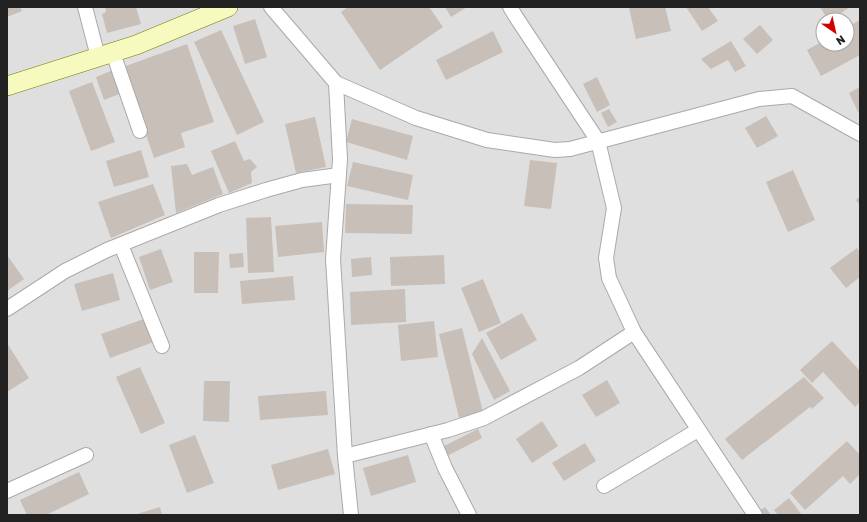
<svg xmlns="http://www.w3.org/2000/svg" width="867" height="522" viewBox="0 0 867 522" font-family="Rubik,sans-serif">
<style>
.residential{fill:#e0dfdf;fill-rule:evenodd}
.building{fill:#c7bfb8}
.lines{fill:none;stroke-linecap:round;stroke-linejoin:round}
.street-casing{stroke:#a9a9a9;stroke-width:16}
.secondary-casing{stroke:#707d05;stroke-width:20}
.street{stroke:#fff;stroke-width:14}
.secondary{stroke:#f7fabf;stroke-width:19}
</style>
<rect width="100%" height="100%" fill="#f2efe9"/>
<!-- residential -->
<path class="residential" d="M 7,7 L 860,7 L 860,515 L 7,515 ZM 823,20 L 847,20 L 847,44 L 823,44 Z"/>
<!-- building -->
<g class="building">
<path d="M 7,7 L 20,7 L 22,11 L 7,17 Z"/>
<path d="M 105,7 L 136,7 L 141,24 L 107,33 L 102,14 L 106,12 Z"/>
<path d="M 348,7 L 429,7 L 443,27 L 380,70 L 341,12 Z"/>
<path d="M 445,7 L 467,7 L 451,17 Z"/>
<path d="M 633,7 L 665,7 L 671,31 L 636,39 L 629,8 Z"/>
<path d="M 686,7 L 708,7 L 718,21 L 702,31 Z"/>
<path d="M 820,7 L 850,7 L 831,20 L 828,20 Z"/>
<path d="M 255,19 L 267,57 L 245,64 L 233,26 Z"/>
<path d="M 860,20 L 860,55 L 821,76 L 807,50 L 823,41 L 823,44 L 847,44 L 847,27 Z"/>
<path d="M 760,25 L 773,40 L 757,54 L 743,39 Z"/>
<path d="M 221,30 L 264,122 L 237,135 L 194,42 Z"/>
<path d="M 493,31 L 503,52 L 446,80 L 436,60 Z"/>
<path d="M 731,41 L 746,66 L 735,72 L 728,60 L 711,69 L 701,59 Z"/>
<path d="M 187,44 L 214,122 L 181,133 L 185,147 L 154,158 L 123,67 Z"/>
<path d="M 113,70 L 122,93 L 104,100 L 96,77 Z"/>
<path d="M 597,77 L 610,105 L 597,112 L 583,84 Z"/>
<path d="M 92,82 L 115,142 L 91,151 L 69,91 Z"/>
<path d="M 860,87 L 860,111 L 858,112 L 849,93 Z"/>
<path d="M 609,109 L 617,122 L 608,127 L 601,113 Z"/>
<path d="M 766,116 L 778,136 L 757,148 L 745,128 Z"/>
<path d="M 315,117 L 326,167 L 296,173 L 285,124 Z"/>
<path d="M 352,119 L 413,136 L 407,160 L 346,142 Z"/>
<path d="M 235,141 L 244,161 L 250,159 L 257,167 L 251,172 L 252,183 L 229,193 L 211,151 Z"/>
<path d="M 141,150 L 149,177 L 114,187 L 106,161 Z"/>
<path d="M 530,160 L 557,163 L 551,209 L 524,206 Z"/>
<path d="M 353,162 L 413,175 L 408,200 L 347,186 Z"/>
<path d="M 187,164 L 192,175 L 213,167 L 223,194 L 176,213 L 171,166 Z"/>
<path d="M 793,170 L 815,220 L 788,232 L 766,182 Z"/>
<path d="M 153,184 L 165,215 L 111,238 L 98,202 Z"/>
<path d="M 860,196 L 860,205 L 856,200 Z"/>
<path d="M 346,204 L 413,205 L 412,234 L 345,233 Z"/>
<path d="M 271,217 L 274,272 L 248,273 L 246,218 Z"/>
<path d="M 322,222 L 324,252 L 278,257 L 275,226 Z"/>
<path d="M 857,248 L 860,252 L 860,277 L 846,288 L 830,268 Z"/>
<path d="M 161,249 L 173,282 L 150,290 L 139,257 Z"/>
<path d="M 194,252 L 219,252 L 218,293 L 194,293 Z"/>
<path d="M 243,253 L 244,267 L 230,268 L 229,254 Z"/>
<path d="M 7,255 L 24,279 L 7,291 Z"/>
<path d="M 444,255 L 445,284 L 391,286 L 390,257 Z"/>
<path d="M 371,257 L 372,275 L 352,277 L 351,259 Z"/>
<path d="M 113,273 L 120,300 L 82,311 L 74,284 Z"/>
<path d="M 293,276 L 295,300 L 242,304 L 240,281 Z"/>
<path d="M 483,279 L 501,323 L 479,332 L 461,288 Z"/>
<path d="M 405,289 L 406,322 L 351,325 L 350,292 Z"/>
<path d="M 522,313 L 537,340 L 501,360 L 486,333 Z"/>
<path d="M 144,319 L 154,342 L 110,358 L 101,334 Z"/>
<path d="M 434,321 L 438,357 L 401,361 L 398,325 Z"/>
<path d="M 462,328 L 483,412 L 459,418 L 439,334 Z"/>
<path d="M 482,338 L 510,391 L 494,400 L 472,354 Z"/>
<path d="M 832,341 L 860,371 L 860,402 L 855,407 L 823,372 L 812,383 L 800,370 Z"/>
<path d="M 7,343 L 29,378 L 7,392 Z"/>
<path d="M 140,367 L 165,423 L 141,434 L 116,377 Z"/>
<path d="M 804,377 L 824,398 L 812,409 L 798,393 L 810,407 L 742,460 L 725,439 Z"/>
<path d="M 607,380 L 620,403 L 596,417 L 582,395 Z"/>
<path d="M 204,381 L 230,381 L 229,422 L 203,421 Z"/>
<path d="M 326,391 L 328,415 L 260,420 L 258,396 Z"/>
<path d="M 542,421 L 558,446 L 532,463 L 516,439 Z"/>
<path d="M 478,429 L 482,438 L 447,456 L 442,447 Z"/>
<path d="M 195,435 L 214,483 L 187,493 L 169,445 Z"/>
<path d="M 847,441 L 860,455 L 860,474 L 850,484 L 843,476 L 805,510 L 790,493 Z"/>
<path d="M 585,443 L 596,461 L 564,481 L 552,463 Z"/>
<path d="M 328,449 L 335,474 L 278,490 L 271,465 Z"/>
<path d="M 408,455 L 416,482 L 371,496 L 363,468 Z"/>
<path d="M 79,472 L 89,494 L 46,515 L 27,515 L 20,500 Z"/>
<path d="M 789,498 L 802,515 L 778,515 L 774,510 Z"/>
<path d="M 160,507 L 162,515 L 134,515 Z"/>
<path d="M 765,507 L 771,515 L 758,515 L 756,514 Z"/>
</g>
<g class="lines">
<!-- street casing -->
<g class="street-casing">
<g id="street">
<path d="M 85,7 L 98,57"/>
<path d="M 271,7 L 336,83 L 416,118 L 487,140 L 555,150 L 570,149 L 759,99 L 792,96 L 860,134"/>
<path d="M 510,7 L 516,17 L 598,141 L 614,208 L 606,258 L 609,278 L 634,332 L 755,515"/>
<path d="M 113,53 L 140,131"/>
<path d="M 336,83 L 340,159 L 333,259 L 345,456 L 351,515"/>
<path d="M 121,245 L 162,346"/>
<path d="M 7,309 L 65,271 L 107,250 L 219,205 L 266,190 L 302,180 L 339,175"/>
<path d="M 431,434 L 445,468 L 469,515"/>
<path d="M 345,456 L 448,430 L 484,418 L 579,368 L 634,332"/>
<path d="M 604,486 L 698,430"/>
<path d="M 7,491 L 86,455"/>
</g>
</g>
<!-- secondary casing -->
<g class="secondary-casing">
<path id="secondary" d="M 7,86 L 136,45 L 228,7"/>
</g>
<!-- street -->
<use href="#street" class="street"/>
<!-- secondary -->
<use href="#secondary" class="secondary"/>
</g>
<!-- border -->
<rect width="867" height="522" fill="none" stroke="#222222" stroke-width="16"/>
<!-- north arrow -->
<g transform="translate(835 32) rotate(146)"><circle r="19" fill="#ffffff" stroke="#a7a7a7"/>
<path d="M0-3L7 15L0 10L-7 15Z" fill="#d40000"/>
<text y="-6" font-size="11" font-weight="bold" text-anchor="middle" fill="#222222">N</text>
</g>
</svg>
